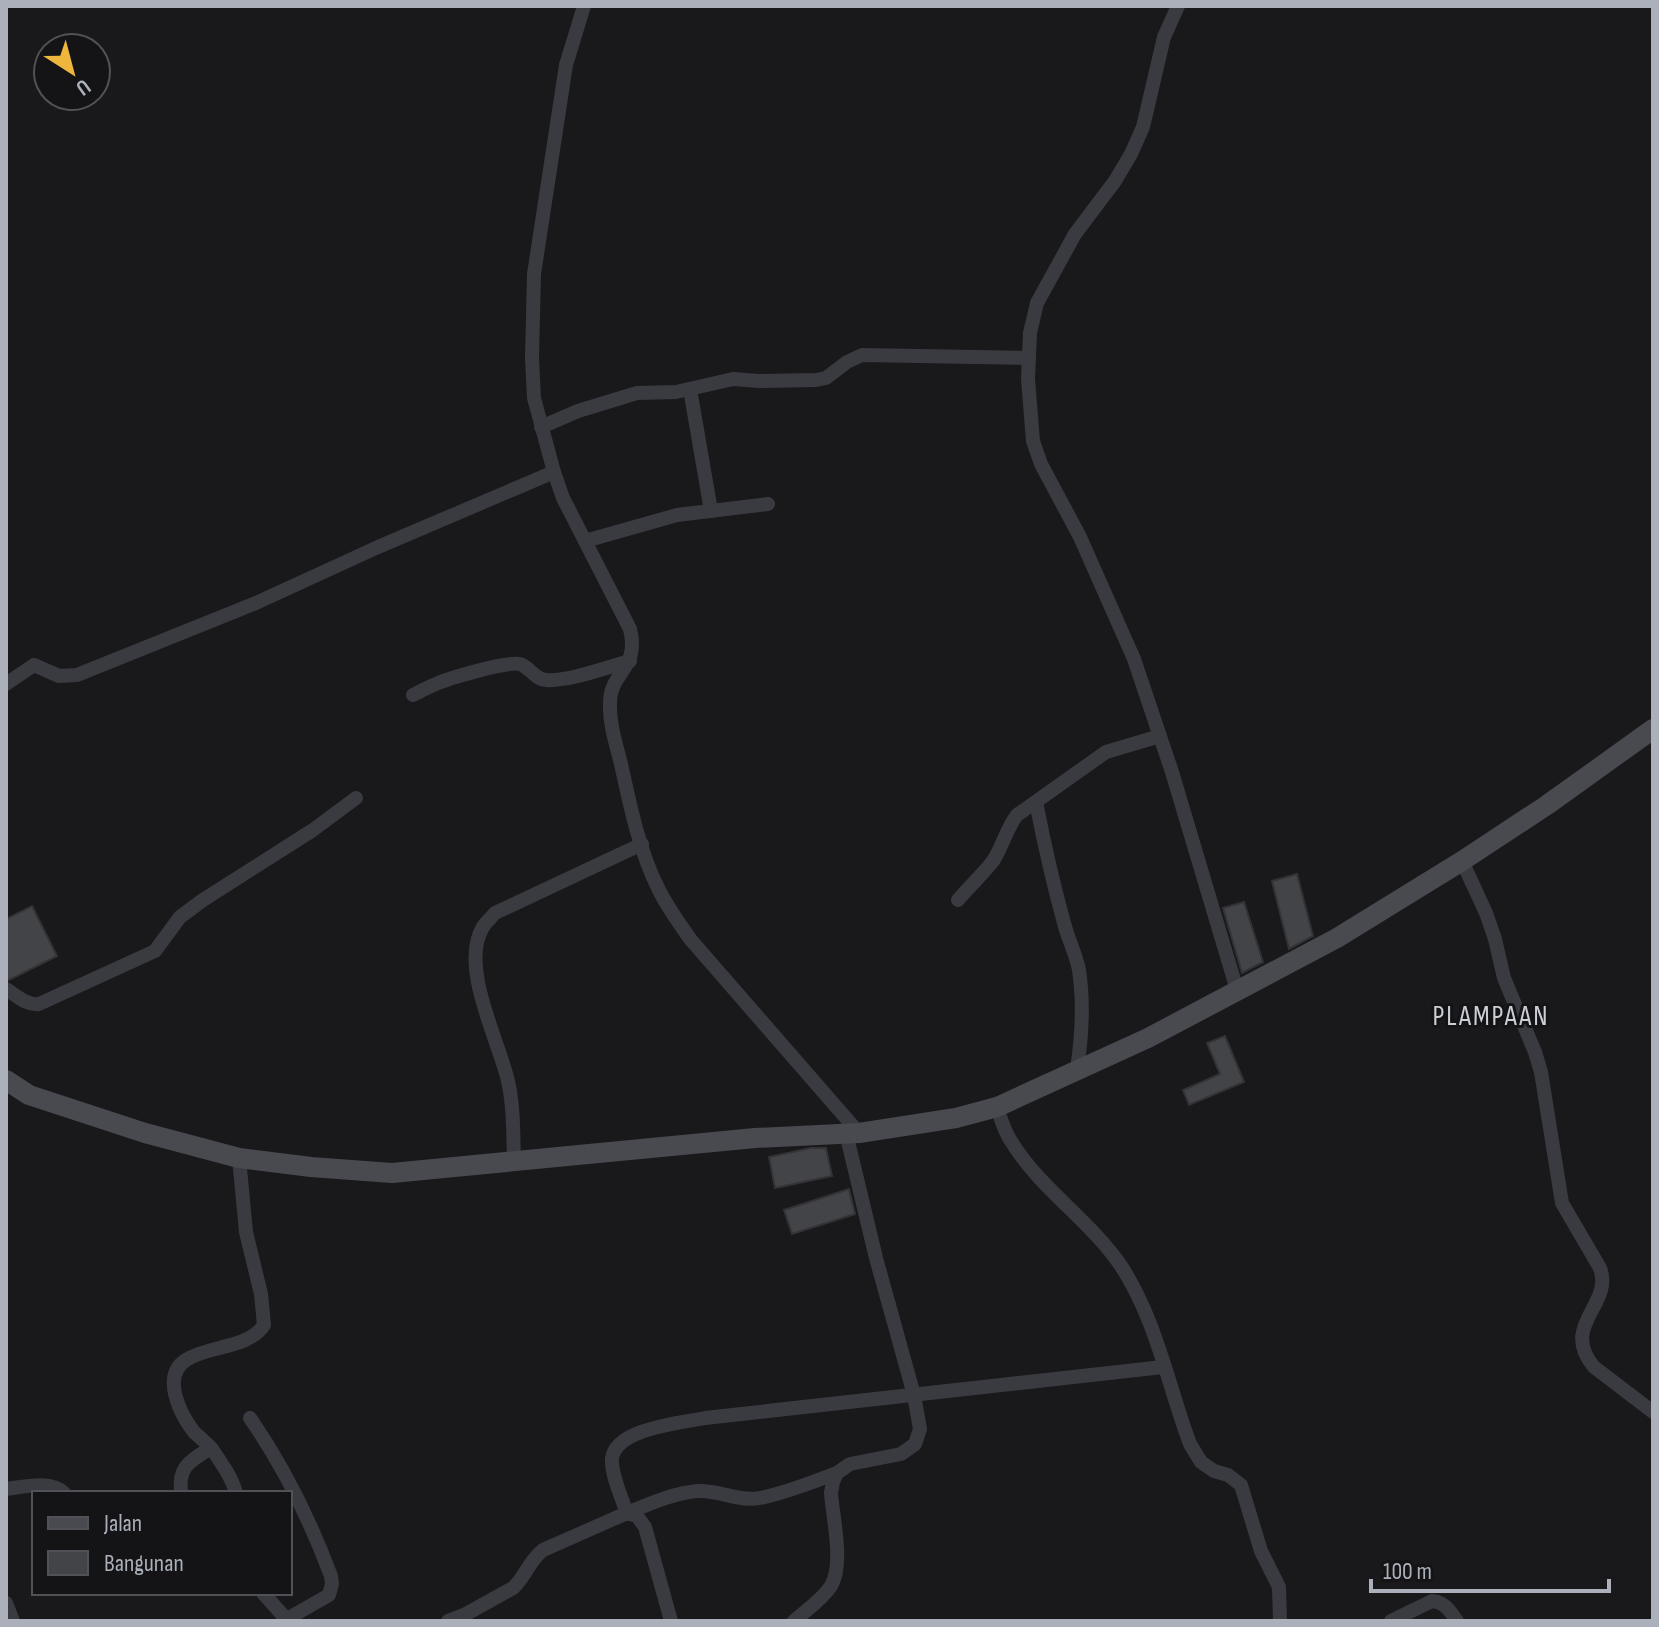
<svg xmlns="http://www.w3.org/2000/svg" width="1659" height="1627" viewBox="0 0 1659 1627" font-family="'Sofia Sans Condensed',sans-serif">
<style>
.building{fill:#434448;stroke:#333337;stroke-width:2}
.lines{fill:none;stroke-linecap:round;stroke-linejoin:round}
.street{stroke:#3a3b40;stroke-width:14}
.secondary{stroke:#484a50;stroke-width:20}
.labels{text-anchor:middle;dominant-baseline:central;stroke-width:6;stroke-linejoin:round;paint-order:stroke}
.quarter-label{font-size:28px;letter-spacing:2px;fill:#cccfd6;stroke:#141416}
</style>
<rect width="100%" height="100%" fill="#19191b"/>
<!-- building -->
<g class="building">
<path d="M 1297,874 L 1313,936 L 1289,949 L 1272,881 Z"/>
<path d="M 1244,902 L 1263,962 L 1242,973 L 1223,908 Z"/>
<path d="M 32,906 L 57,956 L 9,980 L 6,979 L 6,919 Z"/>
<path d="M 1225,1036 L 1244,1082 L 1189,1105 L 1183,1090 L 1220,1074 L 1207,1043 Z"/>
<path d="M 811,1148 L 826,1148 L 832,1176 L 775,1188 L 769,1157 Z"/>
<path d="M 849,1189 L 855,1214 L 792,1234 L 784,1210 Z"/>
</g>
<g class="lines">
<!-- street -->
<g class="street">
<path d="M 584,6 L 566,65 L 534,274 L 532,358 L 534,398 L 554,472 L 563,498 L 630,629 C 640,670 610,671 610,703 C 609,723 616,744 621,764 C 630,805 639,850 658,888 C 667,907 679,923 691,940 L 859,1133"/>
<path d="M 1178,6 L 1164,37 L 1143,127 L 1131,154 L 1115,181 L 1075,234 L 1037,303 L 1030,333 L 1028,379 L 1033,441 L 1041,464 L 1080,537 L 1134,659 L 1172,772 L 1237,990"/>
<path d="M 690,389 L 711,511"/>
<path d="M 541,427 L 578,411 L 637,393 L 676,392 L 733,379 L 759,381 L 816,380 L 826,378 L 847,362 L 862,355 L 1029,358"/>
<path d="M 585,541 L 677,515 L 768,504"/>
<path d="M 6,684 L 34,665 L 59,676 L 77,675 L 256,603 L 378,547 L 554,472"/>
<path d="M 413,695 C 421,691 428,687 436,684 C 449,678 508,661 520,664 C 530,667 534,679 546,680 C 568,682 607,667 630,661"/>
<path d="M 1036,802 C 1044,843 1053,883 1064,923 C 1068,939 1076,954 1079,970 C 1084,1003 1082,1036 1077,1069"/>
<path d="M 1462,861 L 1486,913 L 1495,939 L 1504,978 L 1535,1052 L 1541,1072 L 1562,1203 L 1600,1268 C 1614,1305 1559,1325 1594,1367 L 1653,1412"/>
<path d="M 958,900 C 969,887 982,875 993,861 C 1003,846 1006,829 1017,815 L 1106,752 L 1160,736"/>
<path d="M 6,989 C 16,995 27,1006 39,1004 L 155,951 L 180,917 L 203,900 L 313,830 L 356,798"/>
<path d="M 997,1107 C 1001,1119 1004,1131 1011,1141 C 1040,1189 1090,1220 1121,1266 C 1156,1319 1168,1385 1190,1444 L 1201,1462 L 1214,1471 L 1228,1475 L 1241,1485 L 1261,1551 L 1279,1587 L 1280,1621"/>
<path d="M 514,1161 C 513,1134 514,1108 508,1081 C 499,1041 459,966 483,927 C 486,922 491,918 495,913 L 642,844"/>
<path d="M 250,1418 C 284,1467 310,1520 331,1576 L 332,1584 L 329,1595 L 287,1619"/>
<path d="M 837,1473 C 812,1482 786,1493 760,1498 C 739,1502 719,1490 698,1491 C 673,1493 649,1504 627,1513 C 622,1499 611,1474 612,1459 C 615,1428 682,1423 705,1418 L 1163,1367"/>
<path d="M 6,1489 C 23,1487 51,1480 64,1493"/>
<path d="M 181,1493 C 178,1466 190,1461 211,1448"/>
<path d="M 236,1493 C 232,1477 221,1463 212,1449 C 207,1443 200,1438 194,1432 C 180,1414 161,1376 186,1360 C 209,1345 248,1349 264,1325 L 261,1294 L 246,1232 L 239,1158"/>
<path d="M 263,1593 L 288,1621"/>
<path d="M 6,1603 L 13,1621"/>
<path d="M 448,1621 L 466,1614 L 513,1588 C 526,1576 528,1562 543,1550 L 627,1513 L 637,1516 L 645,1527 L 671,1621"/>
<path d="M 794,1621 C 806,1610 822,1600 831,1586 C 844,1564 833,1519 831,1493 L 833,1482 L 837,1473 L 850,1464 L 901,1454 L 915,1444 L 920,1429 L 914,1395 L 876,1258 L 846,1133"/>
<path d="M 1391,1621 L 1432,1601 C 1445,1602 1450,1611 1457,1621"/>
</g>
<!-- secondary -->
<path class="secondary" d="M 6,1080 L 29,1095 L 145,1133 L 239,1158 L 311,1167 L 392,1173 L 755,1138 L 859,1133 L 956,1118 L 997,1107 L 1148,1038 L 1337,938 L 1462,861 L 1547,805 L 1653,729"/>
</g>
<g class="labels">
<!-- quarter labels -->
<g class="quarter-label">
<text x="1491" y="1016">PLAMPAAN</text>
</g>
</g>
<!-- border -->
<rect width="1659" height="1627" fill="none" stroke="#abb0ba" stroke-width="16"/>
<!-- legend -->
<rect x="32" y="1491" width="260" height="104" fill="#141416" stroke="#505258" stroke-width="2"/>
<rect x="48" y="1517" width="40" height="12" fill="#484a50" stroke="#505258" stroke-width="2"/>
<text x="104" y="1531" font-size="24" fill="#abb0ba">Jalan</text>
<rect x="48" y="1551" width="40" height="24" fill="#434448" stroke="#505258" stroke-width="2"/>
<text x="104" y="1571" font-size="24" fill="#abb0ba">Bangunan</text>
<!-- north arrow -->
<g transform="translate(72 72) rotate(144)"><circle r="38" fill="#141416" stroke="#505258" stroke-width="2"/>
<path d="M0-6L14 30L0 20L-14 30Z" fill="#efb63d"/>
<text y="-12" font-size="22" font-weight="bold" text-anchor="middle" fill="#abb0ba">U</text>
</g>
<!-- scale -->
<path d="M1371 1579v12h238v-12" fill="none" stroke="#abb0ba" stroke-width="4"/>
<text x="1383" y="1579" font-size="24" fill="#abb0ba" stroke="#141416" stroke-width="6" paint-order="stroke">100 m</text>
</svg>
